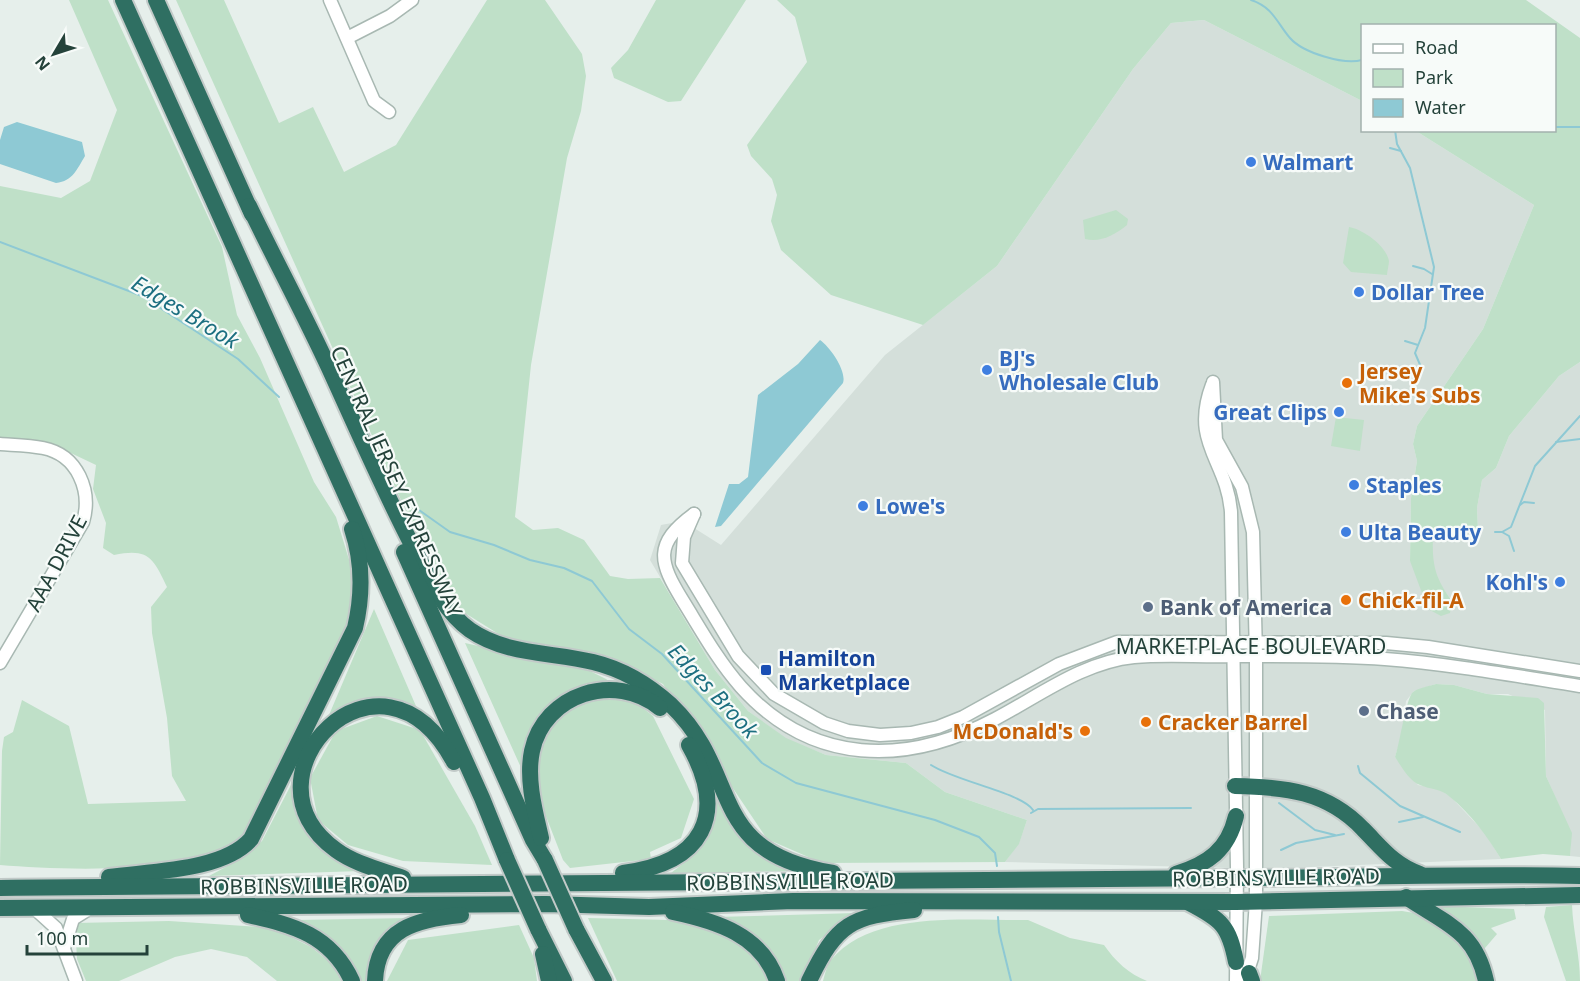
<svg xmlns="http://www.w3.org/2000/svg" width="1580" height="981" viewBox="0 0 1580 981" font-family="'Noto Sans',sans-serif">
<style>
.built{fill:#d4dfda}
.green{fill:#bfe0c8}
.water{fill:#8ec9d4}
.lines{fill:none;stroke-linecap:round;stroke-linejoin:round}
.stream{stroke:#8ec9d4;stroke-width:2}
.minor-casing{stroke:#a8b8b2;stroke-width:15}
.highway-casing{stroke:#c2cac8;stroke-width:20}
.minor{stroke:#fff;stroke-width:12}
.highway{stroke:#2f6f62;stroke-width:16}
.highway-bridge-casing{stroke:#c2cac8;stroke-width:20;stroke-linecap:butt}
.highway-bridge{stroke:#2f6f62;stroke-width:16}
.shop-dot{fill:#3f7fe0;stroke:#f7fbf9;stroke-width:2}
.food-dot{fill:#e8710a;stroke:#f7fbf9;stroke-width:2}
.service-dot{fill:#5c6f8a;stroke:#f7fbf9;stroke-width:2}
.transit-dot{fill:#1a4fb4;stroke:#f7fbf9;stroke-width:2}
.labels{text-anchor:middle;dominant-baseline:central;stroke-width:4.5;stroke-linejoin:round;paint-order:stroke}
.shop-label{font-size:21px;font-weight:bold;fill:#366cbe;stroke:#f7fbf9;text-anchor:start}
.food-label{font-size:21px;font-weight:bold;fill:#c56008;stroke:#f7fbf9;text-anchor:start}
.street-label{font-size:21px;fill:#24423a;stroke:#f7fbf9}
.service-label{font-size:21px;font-weight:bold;fill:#4e5e75;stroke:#f7fbf9;text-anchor:start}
.transit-label{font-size:21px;font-weight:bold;fill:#164399;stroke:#f7fbf9;text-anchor:start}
.water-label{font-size:22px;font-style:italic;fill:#1c6f80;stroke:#f7fbf9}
</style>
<rect width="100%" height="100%" fill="#e6efeb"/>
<!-- built -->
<path class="built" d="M 1204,20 L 1362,101 L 1362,130 L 1416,131 L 1534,205 L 1483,329 L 1417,426 L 1413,444 L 1417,461 L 1411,498 L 1410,561 L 1452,601 L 1437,580 L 1432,559 L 1432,533 L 1478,529 L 1477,508 L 1482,480 L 1496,468 L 1509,436 L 1559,376 L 1580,362 L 1580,857 L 1570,856 L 1571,833 L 1546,776 L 1545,710 L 1508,694 L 1487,694 L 1454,685 L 1436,684 L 1414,691 L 1406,701 L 1403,731 L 1395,757 L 1418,785 L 1439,789 L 1451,797 L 1485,833 L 1501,859 L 1266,869 L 1005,862 L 1019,843 L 1027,820 L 945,792 L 906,763 L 826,755 L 786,739 L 748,711 L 715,670 L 650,560 L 661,525 L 683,521 L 721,545 L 885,355 L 997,266 L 1133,69 L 1171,23 Z"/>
<!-- green -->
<g class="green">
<path d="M 69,0 L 108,0 L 222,247 L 237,315 L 260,358 L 314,482 L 336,517 L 351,566 L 352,616 L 245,837 C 193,876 64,870 0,865 L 2,751 L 4,737 L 13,732 L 22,700 L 69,726 L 88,804 L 186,801 L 172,776 L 167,718 L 152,633 L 151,607 L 167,587 C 153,558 149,548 114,555 L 103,548 L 106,523 L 93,489 L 96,465 L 56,446 L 0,439 L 0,186 L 61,198 L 90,181 L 117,110 Z"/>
<path d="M 176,0 L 224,0 L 279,123 L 313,107 L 344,172 L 396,145 L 487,0 L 545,0 L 582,54 L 586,76 L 581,111 L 567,158 L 531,365 L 515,517 L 533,530 L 558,528 L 584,540 L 610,576 L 628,579 L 660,578 L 715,670 L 748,711 L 786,738 L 826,755 L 906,763 L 945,792 L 1027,820 L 1019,844 L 1005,862 L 822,863 L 767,839 L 663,684 L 608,656 L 505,638 L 452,605 L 401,500 Z"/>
<path d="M 656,0 L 746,0 L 681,101 L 668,102 L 614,78 L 611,68 L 628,50 Z"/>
<path d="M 777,0 L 1526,0 L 1580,38 L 1580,362 L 1559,376 L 1509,436 L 1496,468 L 1482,480 L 1477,508 L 1478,530 L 1433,533 C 1432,564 1434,576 1452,601 L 1450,613 L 1441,616 L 1428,609 L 1410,561 L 1411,498 L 1417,461 L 1413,444 L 1417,426 L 1483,329 L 1534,205 L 1416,131 L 1554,130 L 1554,26 L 1362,26 L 1362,101 L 1204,20 L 1171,23 L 1133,69 L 997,266 L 923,325 L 831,295 L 781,250 L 771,221 L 777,195 L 772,179 L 751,156 L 747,145 L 807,62 L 795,17 Z"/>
<path d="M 1116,210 L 1128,219 L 1127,225 C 1115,235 1100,243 1085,239 L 1083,220 Z"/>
<path d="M 1349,227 C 1362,229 1386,245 1389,261 C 1389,265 1387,271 1387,275 L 1351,272 L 1343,263 Z"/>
<path d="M 1336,417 L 1364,420 L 1360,451 L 1331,446 Z"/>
<path d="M 374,609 L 419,713 L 362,704 L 329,715 Z"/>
<path d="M 465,643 L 588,670 L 606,679 L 653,716 L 694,799 L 681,838 L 650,852 L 651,859 L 570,868 L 563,860 L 542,806 L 536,801 Z"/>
<path d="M 1436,684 L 1454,685 L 1487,694 L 1538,698 L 1544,703 L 1546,776 L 1572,833 L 1570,856 L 1543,854 L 1501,859 C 1487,836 1471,814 1450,797 C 1440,788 1431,790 1420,785 C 1409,781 1401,766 1395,757 C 1400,743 1406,698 1413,692 C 1418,688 1430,686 1436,684 Z"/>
<path d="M 377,716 L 420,730 L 475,826 L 492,865 L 403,861 L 348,845 L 318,820 L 310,778 L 336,731 Z"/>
<path d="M 293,781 L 294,802 L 321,848 L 361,871 L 209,876 L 235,862 L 262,841 Z"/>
<path d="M 713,796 L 750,847 L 791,871 L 671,873 C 706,847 709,837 713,796 Z"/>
<path d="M 1572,905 C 1573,931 1580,956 1580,981 L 1566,981 L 1544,917 L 1546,907 Z"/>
<path d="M 1439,906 L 1514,909 L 1516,919 L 1491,928 L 1497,934 L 1485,948 L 1487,966 L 1438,909 Z"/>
<path d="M 1402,911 L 1420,914 L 1465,944 L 1481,981 L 1260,981 L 1269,916 Z"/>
<path d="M 856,913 L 819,940 L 802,981 L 782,981 L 716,917 Z"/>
<path d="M 410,918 C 387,934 364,950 367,981 L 357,981 L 297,920 Z"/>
<path d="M 588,918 L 668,920 L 717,933 L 754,952 L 770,981 L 617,981 Z"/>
<path d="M 1028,920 L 1070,938 L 1104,945 C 1115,961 1129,974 1147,981 L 823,981 C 825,974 827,965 831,960 C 873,909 969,921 1028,920 Z"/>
<path d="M 169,921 L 273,928 L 311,947 L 332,964 L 341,981 L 277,981 L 247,957 L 211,949 L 175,957 L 119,981 L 86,981 L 77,959 L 75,923 Z"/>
<path d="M 519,925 L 534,958 L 537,981 L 387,981 L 408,940 Z"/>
</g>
<!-- water -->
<g class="water">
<path d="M 17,122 L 82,142 L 85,156 C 77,169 73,181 56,183 L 0,164 L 0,140 L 4,127 Z"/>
<path d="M 820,340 C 830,347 847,371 843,383 L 721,526 L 715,527 L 729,484 L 739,484 L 748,477 L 758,395 L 798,364 Z"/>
</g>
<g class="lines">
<!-- stream -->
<g class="stream">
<path d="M 1251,0 C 1273,7 1277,23 1290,38 C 1303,53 1344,65 1362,60"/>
<path d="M 1554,127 L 1580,127"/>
<path d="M 1395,130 L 1397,144 L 1410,168 L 1434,267 L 1425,328 L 1415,353 L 1421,367"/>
<path d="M 1390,148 L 1401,151"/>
<path d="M 0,242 L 142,296 L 238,359 L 279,397"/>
<path d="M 1413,266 L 1424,269 L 1432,274"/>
<path d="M 1405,341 L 1418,345"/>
<path d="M 1556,442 L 1580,439"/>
<path d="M 1520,505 L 1524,502 L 1534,503"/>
<path d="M 419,510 L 450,532 L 494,545 L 530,560 L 564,568 L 592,581 L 629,629 L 662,654 L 762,763 L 796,783 L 935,820 L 979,837 L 995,853 L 997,866"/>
<path d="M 1495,532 L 1502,532 L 1511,527 L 1535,466 L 1580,416"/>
<path d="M 1502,532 L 1509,536 L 1514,551"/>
<path d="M 931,765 C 955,781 1022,793 1033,810"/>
<path d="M 1358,766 L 1360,773 L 1400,806 L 1460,832"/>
<path d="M 1279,803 L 1315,830 L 1335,835"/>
<path d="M 1031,813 L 1038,809 L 1191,808"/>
<path d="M 1399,822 L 1423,817"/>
<path d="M 1281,850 L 1296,843 L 1344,834"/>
<path d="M 998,917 L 999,932 L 1011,981"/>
</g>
<!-- minor casing -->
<g class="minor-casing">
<g id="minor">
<path d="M 330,0 L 374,101 L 389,112"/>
<path d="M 347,38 L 390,16 L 412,0"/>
<path d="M 1213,382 L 1216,440 L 1242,487 L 1253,532 L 1256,656 L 1256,901 L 1252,958 L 1245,980"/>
<path d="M 1212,385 C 1190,443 1227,460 1231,512 L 1237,867 L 1236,981"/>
<path d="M 0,444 C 14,445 29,445 43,448 C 78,455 92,491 83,522 L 0,663"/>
<path d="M 694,514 C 653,544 659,562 683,601 C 701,630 718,661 741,687 C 812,766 906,766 995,719 C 1039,696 1083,662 1134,657 C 1166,654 1200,657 1232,656 C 1283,656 1334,655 1385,659 C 1450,664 1516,676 1580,686"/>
<path d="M 694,514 L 684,537 L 682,563 L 738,656 L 774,694 L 824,723 L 848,731 L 880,735 L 911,733 L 938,727 L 963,717 L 1059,664 L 1117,642 L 1386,643 L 1428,647 L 1580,671"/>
<path d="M 35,909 L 56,928 L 76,981"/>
<path d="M 64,948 L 73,919 L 89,909"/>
</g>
</g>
<!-- highway casing -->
<g class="highway-casing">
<g id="highway">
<path d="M 123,0 L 482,798 L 507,860"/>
<path d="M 156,0 L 252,214"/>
<path d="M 249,206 C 275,260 304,314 329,368 C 356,427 382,487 412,545 C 428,575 441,609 470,630 C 506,655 552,652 593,662 C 622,669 649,685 671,705 C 744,775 703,851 833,873"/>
<path d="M 404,552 L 533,840 L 545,860"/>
<path d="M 1235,786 C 1285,787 1327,791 1363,829 C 1382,848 1394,865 1420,874"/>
<path d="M 541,838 C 535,812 526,779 532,751 C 544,694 615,671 660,708"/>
<path d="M 623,873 C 702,863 729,816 689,745"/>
<path d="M 1176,874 C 1208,864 1228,850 1236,816"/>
<path d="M 109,877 C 151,871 223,871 251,839 L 355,628 C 363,594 363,562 352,529"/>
<path d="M 403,878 C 381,870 355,864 336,850 C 233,777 381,624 454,762"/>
<path d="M 0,888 C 410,883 820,879 1231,878 C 1347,878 1464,873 1580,876"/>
<path d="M 1406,897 C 1444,923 1475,930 1486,981"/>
<path d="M 1189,903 C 1222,920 1229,926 1236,962"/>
<path d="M 0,908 L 546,904 L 649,907 L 793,901 L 1236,902 L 1580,895"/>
<path d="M 673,912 C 716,921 762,935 777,981"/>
<path d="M 248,915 C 293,925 331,935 352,981"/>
<path d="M 538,929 L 564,981"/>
<path d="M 576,929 L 604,981"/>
<path d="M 543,954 L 549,981"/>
<path d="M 1249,973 L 1252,981"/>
<path d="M 375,981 C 377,928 418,919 461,915"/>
<path d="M 809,981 C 837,923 851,916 914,910"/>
</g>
</g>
<!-- minor -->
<use href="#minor" class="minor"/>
<!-- highway -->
<use href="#highway" class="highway"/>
<!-- highway-bridge casing -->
<g class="highway-bridge-casing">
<g id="highway-bridge">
<path d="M 507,860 L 538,929"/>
<path d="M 545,860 L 576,929"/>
</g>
</g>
<!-- highway-bridge -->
<use href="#highway-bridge" class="highway-bridge"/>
</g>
<!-- markers -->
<g class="shop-dot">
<circle cx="1251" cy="162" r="6"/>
<circle cx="1359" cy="292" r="6"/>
<circle cx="987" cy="370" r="6"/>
<circle cx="1339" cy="412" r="6"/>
<circle cx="1354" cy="485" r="6"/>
<circle cx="863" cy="506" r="6"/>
<circle cx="1346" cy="532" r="6"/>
<circle cx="1560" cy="582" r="6"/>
</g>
<g class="food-dot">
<circle cx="1347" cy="383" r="6"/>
<circle cx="1346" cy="600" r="6"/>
<circle cx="1146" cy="722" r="6"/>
<circle cx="1085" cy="731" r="6"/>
</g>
<g class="service-dot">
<circle cx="1148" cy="607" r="6"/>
<circle cx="1364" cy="711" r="6"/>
</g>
<rect class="transit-dot" x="760" y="664" width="12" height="12" rx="3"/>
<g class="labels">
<!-- shop labels -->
<g class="shop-label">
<text x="1263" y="162">Walmart</text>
<text x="1371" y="292">Dollar Tree</text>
<text x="999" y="358">BJ's<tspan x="999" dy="24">Wholesale Club</tspan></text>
<text x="1327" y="412" text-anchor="end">Great Clips</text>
<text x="1366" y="485">Staples</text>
<text x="875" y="506">Lowe's</text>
<text x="1358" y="532">Ulta Beauty</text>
<text x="1548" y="582" text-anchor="end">Kohl's</text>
</g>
<!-- food labels -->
<g class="food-label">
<text x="1359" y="371">Jersey<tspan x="1359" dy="24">Mike's Subs</tspan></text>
<text x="1358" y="600">Chick-fil-A</text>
<text x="1158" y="722">Cracker Barrel</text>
<text x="1073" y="731" text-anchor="end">McDonald's</text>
</g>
<!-- street labels -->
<g class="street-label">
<text transform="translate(397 481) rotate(66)">CENTRAL JERSEY EXPRESSWAY</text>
<text transform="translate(56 563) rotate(-62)">AAA DRIVE</text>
<text x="1251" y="646">MARKETPLACE BOULEVARD</text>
<text transform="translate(1276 877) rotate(-1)">ROBBINSVILLE ROAD</text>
<text transform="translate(790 881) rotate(-1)">ROBBINSVILLE ROAD</text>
<text transform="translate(304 885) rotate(-1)">ROBBINSVILLE ROAD</text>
</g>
<!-- service labels -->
<g class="service-label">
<text x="1160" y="607">Bank of America</text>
<text x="1376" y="711">Chase</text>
</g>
<!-- transit labels -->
<g class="transit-label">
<text x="778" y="658">Hamilton<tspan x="778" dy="24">Marketplace</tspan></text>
</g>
<!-- water labels -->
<g class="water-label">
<text transform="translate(186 311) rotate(31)">Edges Brook</text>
<text transform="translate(714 690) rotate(47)">Edges Brook</text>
</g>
</g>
<!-- legend -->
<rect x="1361" y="24" width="195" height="108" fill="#f7fbf9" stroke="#a3b1ad" stroke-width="1.5"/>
<rect x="1373" y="44" width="30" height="9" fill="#ffffff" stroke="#a3b1ad" stroke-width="1.5"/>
<text x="1415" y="54" font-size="18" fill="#24423a">Road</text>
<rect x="1373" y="69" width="30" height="18" fill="#bfe0c8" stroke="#a3b1ad" stroke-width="1.5"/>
<text x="1415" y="84" font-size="18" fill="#24423a">Park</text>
<rect x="1373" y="99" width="30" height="18" fill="#8ec9d4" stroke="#a3b1ad" stroke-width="1.5"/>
<text x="1415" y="114" font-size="18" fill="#24423a">Water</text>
<!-- north arrow -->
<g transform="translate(54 54) rotate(231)" stroke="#f7fbf9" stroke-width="4.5" paint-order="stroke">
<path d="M0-4.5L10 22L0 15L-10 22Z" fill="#24423a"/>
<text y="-9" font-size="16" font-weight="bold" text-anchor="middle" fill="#24423a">N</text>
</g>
<!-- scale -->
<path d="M27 945v9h120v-9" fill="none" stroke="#24423a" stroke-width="3"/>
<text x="36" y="945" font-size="18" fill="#24423a" stroke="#f7fbf9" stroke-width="4.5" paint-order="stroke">100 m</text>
</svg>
